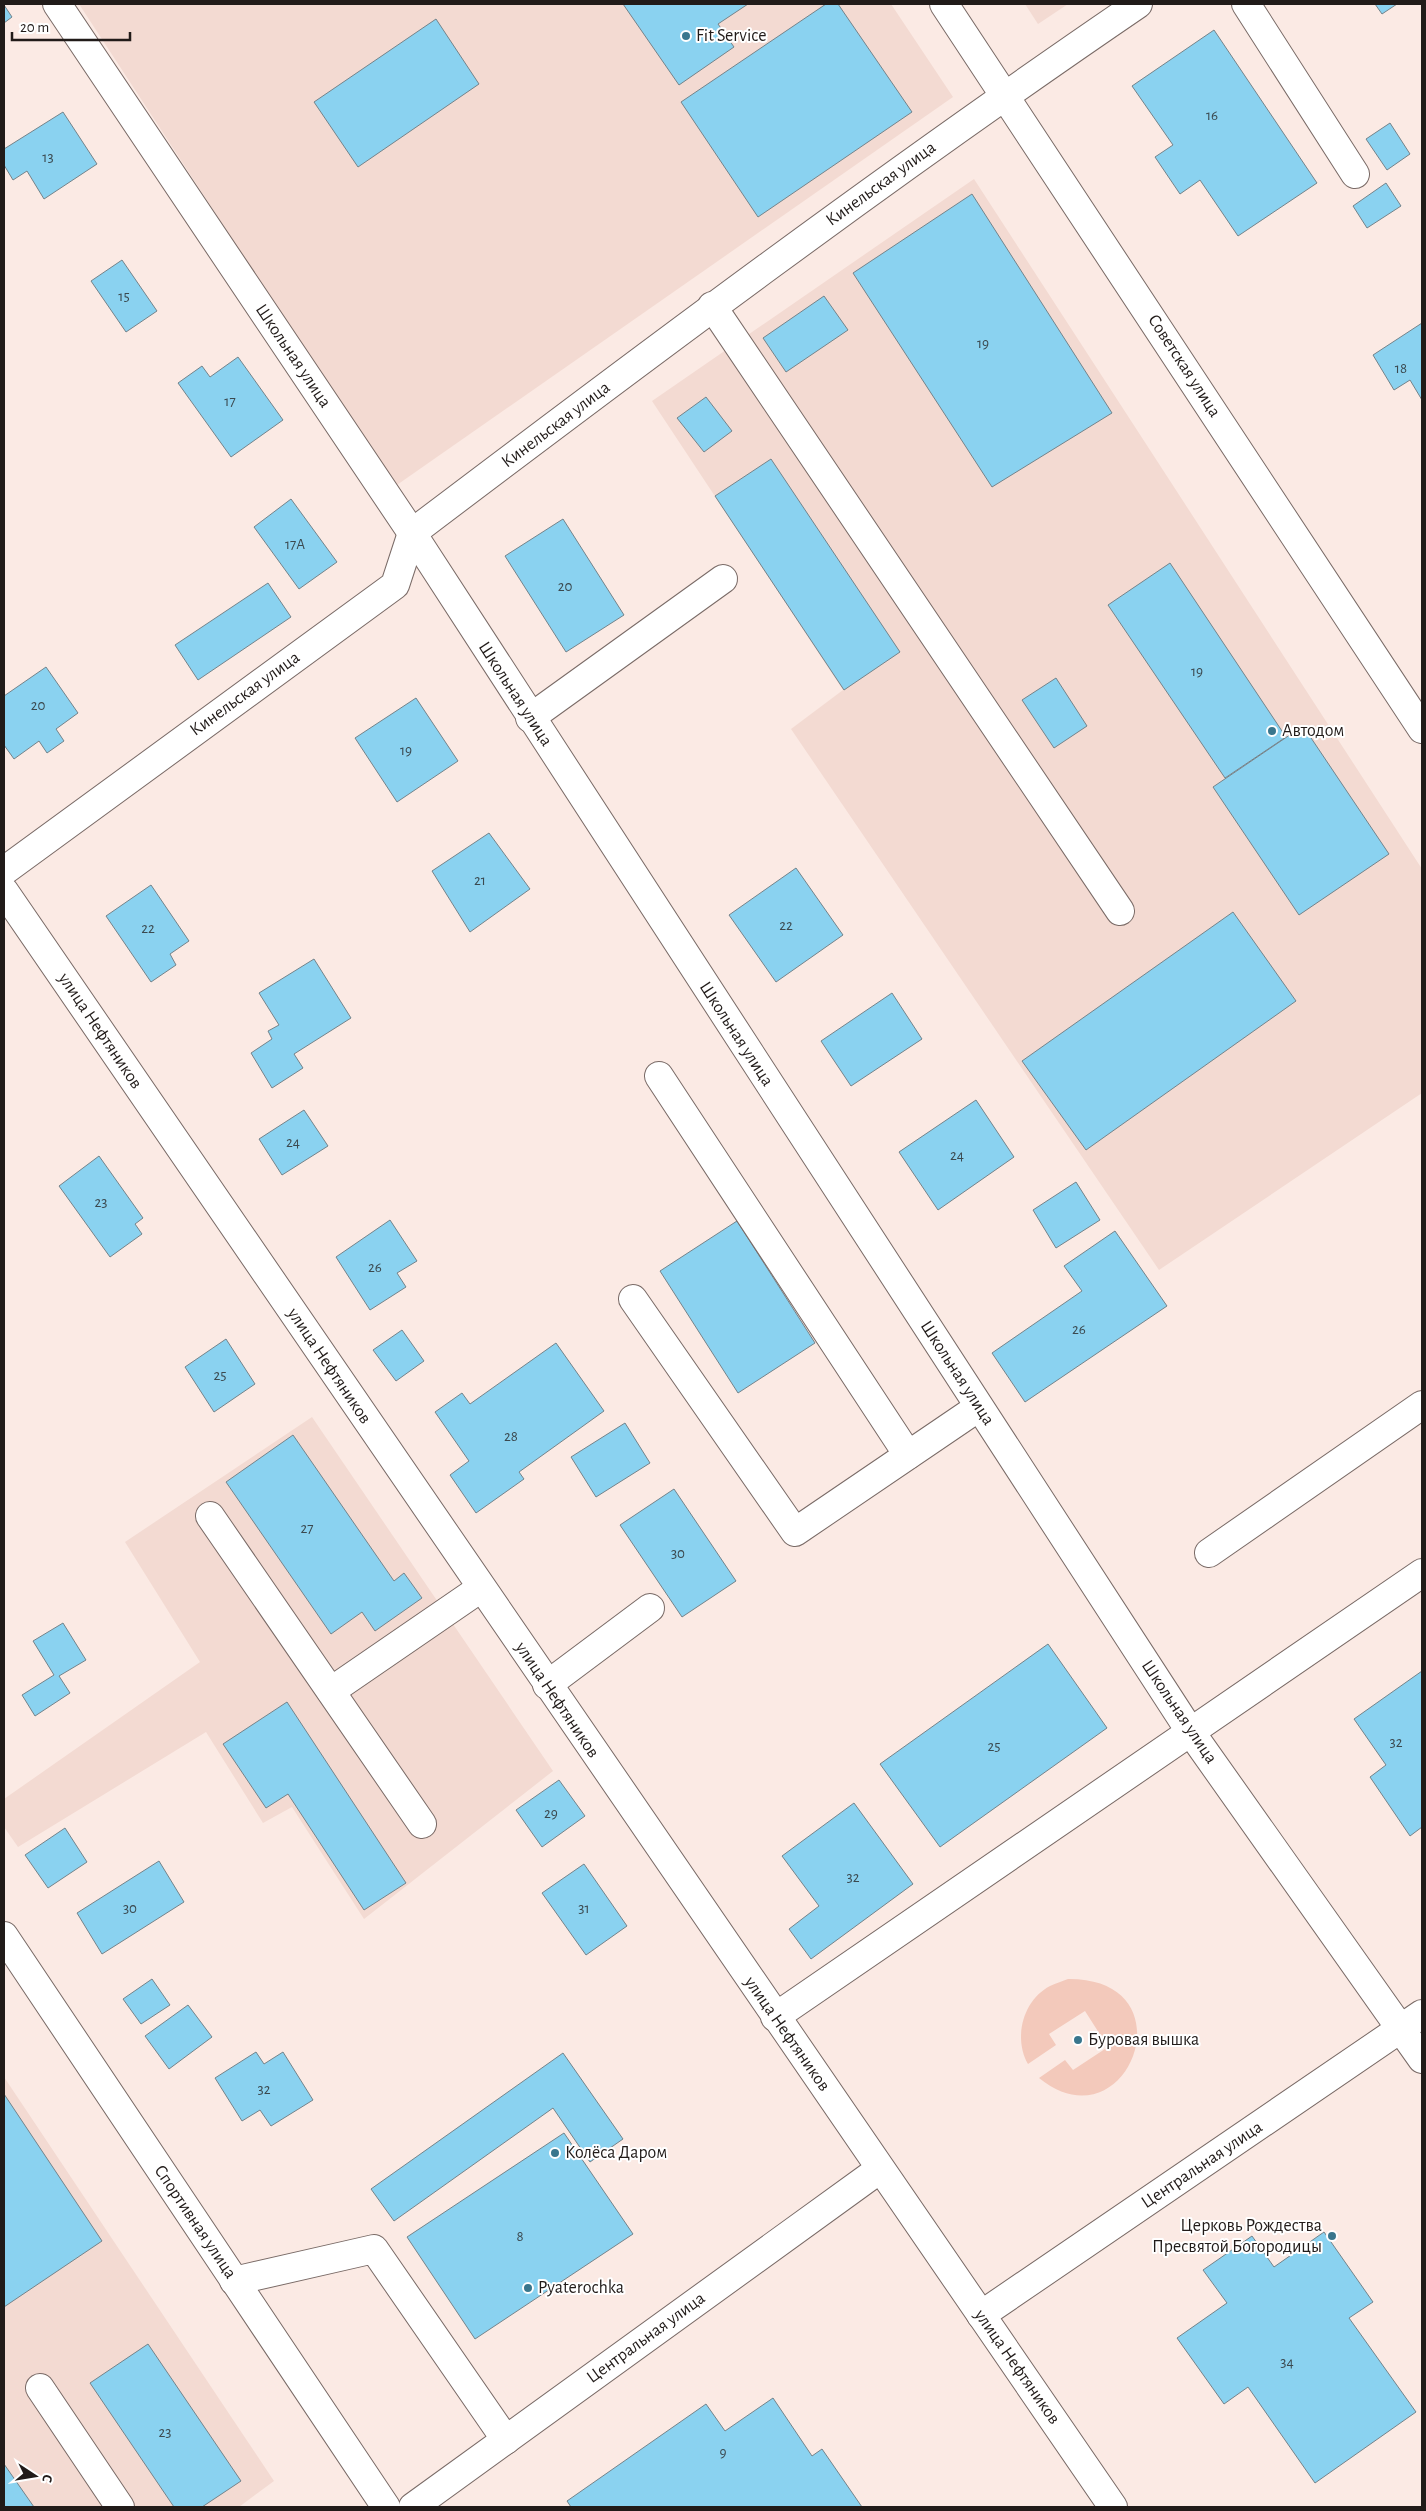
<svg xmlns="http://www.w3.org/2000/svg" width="1426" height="2511" viewBox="0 0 1426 2511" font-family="'Alegreya Sans',sans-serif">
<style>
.built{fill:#f3dad2}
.green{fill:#f3c9bb}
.building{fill:#8ad2f0;stroke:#74838a}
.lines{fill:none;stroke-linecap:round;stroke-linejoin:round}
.minor-casing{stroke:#796a66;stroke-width:30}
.minor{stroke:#fff;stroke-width:28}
.poi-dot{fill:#39768d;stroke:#fff;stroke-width:2}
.labels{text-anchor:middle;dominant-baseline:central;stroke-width:4;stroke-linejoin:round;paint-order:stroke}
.number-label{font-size:15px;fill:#3b494f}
.poi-label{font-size:18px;fill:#211b19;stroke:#fff;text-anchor:start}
.street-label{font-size:18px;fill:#211b19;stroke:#fff}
</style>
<rect width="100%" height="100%" fill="#fbeae4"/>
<!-- built -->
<g class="built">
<path d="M 79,4 L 891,4 L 953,97 L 394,487 Z"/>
<path d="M 1025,4 L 1068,4 L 1038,24 Z"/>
<path d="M 974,179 L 1422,869 L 1422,1093 L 1159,1270 L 791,729 L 843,690 L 652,401 Z"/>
<path d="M 312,1417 L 553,1771 L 364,1919 L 292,1807 L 263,1823 L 206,1732 L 18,1847 L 4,1827 L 4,1799 L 200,1662 L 125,1542 Z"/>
<path d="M 4,2077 L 274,2481 L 239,2507 L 4,2507 Z"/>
</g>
<!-- green -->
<path class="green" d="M 1068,1979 C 1193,1978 1127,2150 1039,2078 L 1065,2060 L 1073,2070 L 1108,2047 L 1085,2011 L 1049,2034 L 1056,2045 L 1028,2064 C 1013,2038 1023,2000 1050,1986 C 1056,1983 1063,1981 1068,1979 Z"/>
<!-- building -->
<g class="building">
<path d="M 623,4 L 748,4 L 718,24 L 734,47 L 679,85 Z"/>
<path d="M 826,4 L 838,4 L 912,112 L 758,217 L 681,102 Z"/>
<path d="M 1375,4 L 1397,4 L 1382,14 Z"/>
<path d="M 4,5 L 12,17 L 4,23 Z"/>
<path d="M 436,19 L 479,84 L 358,167 L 314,102 Z"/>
<path d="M 1214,30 L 1317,183 L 1238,236 L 1200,180 L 1180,194 L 1155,157 L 1173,145 L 1132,86 Z"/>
<path d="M 63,112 L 97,164 L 44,199 L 27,171 L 13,180 L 4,165 L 4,149 Z"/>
<path d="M 1390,123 L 1410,154 L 1387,170 L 1366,139 Z"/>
<path d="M 1386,183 L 1401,206 L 1367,228 L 1353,206 Z"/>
<path d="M 972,194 L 1112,413 L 992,487 L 853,273 Z"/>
<path d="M 122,260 L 157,311 L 126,332 L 91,281 Z"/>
<path d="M 824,296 L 848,330 L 786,372 L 763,338 Z"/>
<path d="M 1422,323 L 1422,400 L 1410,380 L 1394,390 L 1373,355 Z"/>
<path d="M 238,357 L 283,420 L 231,457 L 178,383 L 202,366 L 210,377 Z"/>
<path d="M 706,397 L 732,431 L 704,452 L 677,418 Z"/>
<path d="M 771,459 L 900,652 L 844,690 L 715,496 Z"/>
<path d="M 291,499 L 337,562 L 299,589 L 254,527 Z"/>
<path d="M 563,519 L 624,615 L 566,652 L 505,556 Z"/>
<path d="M 1170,563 L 1286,737 L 1225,778 L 1108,605 Z"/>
<path d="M 268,583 L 291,617 L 198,680 L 175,645 Z"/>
<path d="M 46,667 L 78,713 L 56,729 L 64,741 L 47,753 L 39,741 L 14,759 L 4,745 L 4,696 Z"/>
<path d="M 1056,678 L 1087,726 L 1054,748 L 1022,700 Z"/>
<path d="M 416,698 L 458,761 L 397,802 L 355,738 Z"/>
<path d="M 1303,726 L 1389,854 L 1299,915 L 1213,787 Z"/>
<path d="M 489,833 L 530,889 L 470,932 L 432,871 Z"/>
<path d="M 796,868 L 843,935 L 776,982 L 729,915 Z"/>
<path d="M 151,885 L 189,941 L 170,954 L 176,965 L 151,982 L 106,916 Z"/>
<path d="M 1233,912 L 1296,1001 L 1086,1150 L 1022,1061 Z"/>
<path d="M 314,959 L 351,1018 L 294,1054 L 303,1068 L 272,1088 L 251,1053 L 272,1039 L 268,1031 L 279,1025 L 259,993 Z"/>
<path d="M 892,993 L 922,1039 L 851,1086 L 821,1041 Z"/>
<path d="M 976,1100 L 1014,1157 L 938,1210 L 899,1152 Z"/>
<path d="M 304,1110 L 328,1146 L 282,1175 L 259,1139 Z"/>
<path d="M 99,1156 L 143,1218 L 135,1224 L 142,1234 L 110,1257 L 59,1186 Z"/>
<path d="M 1076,1182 L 1100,1220 L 1056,1248 L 1033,1210 Z"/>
<path d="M 390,1220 L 417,1261 L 397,1273 L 406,1287 L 370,1310 L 336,1257 Z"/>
<path d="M 737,1221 L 815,1343 L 738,1393 L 660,1271 Z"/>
<path d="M 1115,1231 L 1167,1306 L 1025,1402 L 992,1353 L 1082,1291 L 1064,1266 Z"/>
<path d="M 402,1330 L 424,1361 L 396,1381 L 373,1350 Z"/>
<path d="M 226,1339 L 255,1384 L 214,1412 L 185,1367 Z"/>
<path d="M 556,1343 L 604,1411 L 519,1472 L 524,1479 L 476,1513 L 450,1475 L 469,1461 L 435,1412 L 462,1393 L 470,1404 Z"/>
<path d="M 625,1423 L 650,1463 L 596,1497 L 571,1457 Z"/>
<path d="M 293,1435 L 394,1581 L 404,1573 L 422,1598 L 375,1631 L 362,1612 L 331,1634 L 226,1482 Z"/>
<path d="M 674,1489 L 736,1581 L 682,1617 L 620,1525 Z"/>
<path d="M 63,1623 L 86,1660 L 59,1676 L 70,1693 L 35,1716 L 22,1695 L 54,1675 L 33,1641 Z"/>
<path d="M 1048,1644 L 1107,1728 L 940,1847 L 880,1764 Z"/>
<path d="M 1422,1671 L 1422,1827 L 1410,1836 L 1370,1777 L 1386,1765 L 1354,1719 Z"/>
<path d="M 287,1702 L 406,1883 L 364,1910 L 288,1794 L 266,1808 L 223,1744 Z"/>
<path d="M 559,1780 L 585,1816 L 542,1847 L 516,1810 Z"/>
<path d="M 854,1803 L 913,1884 L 811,1959 L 789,1929 L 819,1906 L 782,1856 Z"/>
<path d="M 65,1828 L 87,1862 L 48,1888 L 25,1855 Z"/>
<path d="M 159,1861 L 184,1902 L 102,1954 L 77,1913 Z"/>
<path d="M 584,1864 L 627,1926 L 586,1955 L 542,1893 Z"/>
<path d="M 152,1979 L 170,2005 L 141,2024 L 123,1999 Z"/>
<path d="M 188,2005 L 212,2037 L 169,2069 L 145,2036 Z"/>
<path d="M 256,2052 L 264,2064 L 283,2052 L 313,2100 L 271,2126 L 260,2110 L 242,2121 L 215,2078 Z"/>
<path d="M 563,2053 L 623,2139 L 590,2162 L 553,2108 L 394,2221 L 371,2189 Z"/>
<path d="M 4,2094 L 102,2241 L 4,2307 Z"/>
<path d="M 564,2133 L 633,2234 L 475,2339 L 407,2237 Z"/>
<path d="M 1324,2232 L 1373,2302 L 1349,2318 L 1416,2412 L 1315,2483 L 1248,2387 L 1224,2404 L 1177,2338 L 1227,2303 L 1203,2270 L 1252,2236 L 1274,2267 Z"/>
<path d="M 148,2344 L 241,2481 L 202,2507 L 174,2507 L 90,2383 Z"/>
<path d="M 773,2398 L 812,2456 L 822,2449 L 862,2507 L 571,2507 L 567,2501 L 706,2404 L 725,2431 Z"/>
<path d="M 4,2464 L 34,2507 L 4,2507 Z"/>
</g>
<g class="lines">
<!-- minor casing -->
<g class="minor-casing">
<g id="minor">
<path d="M 57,4 L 412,533 L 1190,1731 L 1422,2059"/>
<path d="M 944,4 L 1422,729"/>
<path d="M 1246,4 L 1355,174"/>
<path d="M 712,306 L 1120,911"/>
<path d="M 530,718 L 723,579"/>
<path d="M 4,871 L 395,585 L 412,533 C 651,352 890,173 1138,4"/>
<path d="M 4,891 L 1113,2507"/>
<path d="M 659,1076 L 908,1455"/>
<path d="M 633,1299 L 795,1532 L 979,1407"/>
<path d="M 210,1516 L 422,1824"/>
<path d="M 1209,1553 L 1422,1405"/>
<path d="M 547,1685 L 650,1608"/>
<path d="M 331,1691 L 481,1588"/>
<path d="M 4,1936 L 386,2507"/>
<path d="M 775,2017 L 1422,1573"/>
<path d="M 234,2281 L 374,2249 L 506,2440"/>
<path d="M 981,2315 L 1422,2014"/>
<path d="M 40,2388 L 120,2507"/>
<path d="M 413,2507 L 880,2169"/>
</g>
</g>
<!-- minor -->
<use href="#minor" class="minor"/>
</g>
<!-- markers -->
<g class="poi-dot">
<circle cx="686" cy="36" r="5"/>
<circle cx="1272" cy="731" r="5"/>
<circle cx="1078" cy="2040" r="5"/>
<circle cx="555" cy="2153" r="5"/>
<circle cx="1332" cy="2236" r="5"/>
<circle cx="528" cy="2288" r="5"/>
</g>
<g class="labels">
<!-- number labels -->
<g class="number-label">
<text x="1212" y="115">16</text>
<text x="48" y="157">13</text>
<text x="124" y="296">15</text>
<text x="983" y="343">19</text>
<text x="1401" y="368">18</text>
<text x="230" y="401">17</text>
<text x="295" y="544">17А</text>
<text x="565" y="586">20</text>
<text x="1197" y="671">19</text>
<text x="38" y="705">20</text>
<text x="406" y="750">19</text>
<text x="480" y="880">21</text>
<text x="786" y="925">22</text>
<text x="148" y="928">22</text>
<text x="293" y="1142">24</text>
<text x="957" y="1155">24</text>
<text x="101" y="1202">23</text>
<text x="375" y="1267">26</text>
<text x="1079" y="1329">26</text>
<text x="220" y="1375">25</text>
<text x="511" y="1436">28</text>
<text x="307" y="1528">27</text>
<text x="678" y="1553">30</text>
<text x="1396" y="1742">32</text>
<text x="994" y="1746">25</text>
<text x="551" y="1813">29</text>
<text x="853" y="1877">32</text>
<text x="130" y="1908">30</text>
<text x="584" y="1908">31</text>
<text x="264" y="2089">32</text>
<text x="520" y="2236">8</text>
<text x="1287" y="2362">34</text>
<text x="165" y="2432">23</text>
<text x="723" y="2452">9</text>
</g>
<!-- poi labels -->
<g class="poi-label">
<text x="696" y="36">Fit Service</text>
<text x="1282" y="731">Автодом</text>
<text x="1088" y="2040">Буровая вышка</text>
<text x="565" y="2153">Колёса Даром</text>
<text x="1322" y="2226" text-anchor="end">Церковь Рождества<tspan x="1322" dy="21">Пресвятой Богородицы</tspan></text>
<text x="538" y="2288">Pyaterochka</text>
</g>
<!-- street labels -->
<g class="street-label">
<text transform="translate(881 184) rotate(-36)">Кинельская улица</text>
<text transform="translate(293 356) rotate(56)">Школьная улица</text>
<text transform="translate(1184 366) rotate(57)">Советская улица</text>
<text transform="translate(556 425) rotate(-37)">Кинельская улица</text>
<text transform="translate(245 694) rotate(-36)">Кинельская улица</text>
<text transform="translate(515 694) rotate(57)">Школьная улица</text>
<text transform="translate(100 1031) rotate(56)">улица Нефтяников</text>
<text transform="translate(736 1034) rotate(57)">Школьная улица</text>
<text transform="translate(329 1366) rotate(56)">улица Нефтяников</text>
<text transform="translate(957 1373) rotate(57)">Школьная улица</text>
<text transform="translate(557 1700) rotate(56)">улица Нефтяников</text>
<text transform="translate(1179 1712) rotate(56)">Школьная улица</text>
<text transform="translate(787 2034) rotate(55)">улица Нефтяников</text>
<text transform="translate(1202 2165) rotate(-34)">Центральная улица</text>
<text transform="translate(195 2222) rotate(56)">Спортивная улица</text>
<text transform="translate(646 2338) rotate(-36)">Центральная улица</text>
<text transform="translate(1017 2367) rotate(55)">улица Нефтяников</text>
</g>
</g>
<!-- border -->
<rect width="1426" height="2511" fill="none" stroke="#211b19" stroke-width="10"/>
<!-- north arrow -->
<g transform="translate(35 2476) rotate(102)" stroke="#ffffff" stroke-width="4" paint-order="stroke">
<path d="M0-4L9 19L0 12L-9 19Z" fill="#211b19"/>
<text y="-8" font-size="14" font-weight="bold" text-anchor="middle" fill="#211b19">С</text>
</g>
<!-- scale -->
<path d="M12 32v8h118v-8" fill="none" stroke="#211b19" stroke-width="2.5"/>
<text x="20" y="32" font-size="15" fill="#211b19" stroke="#ffffff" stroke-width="4" paint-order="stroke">20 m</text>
</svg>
